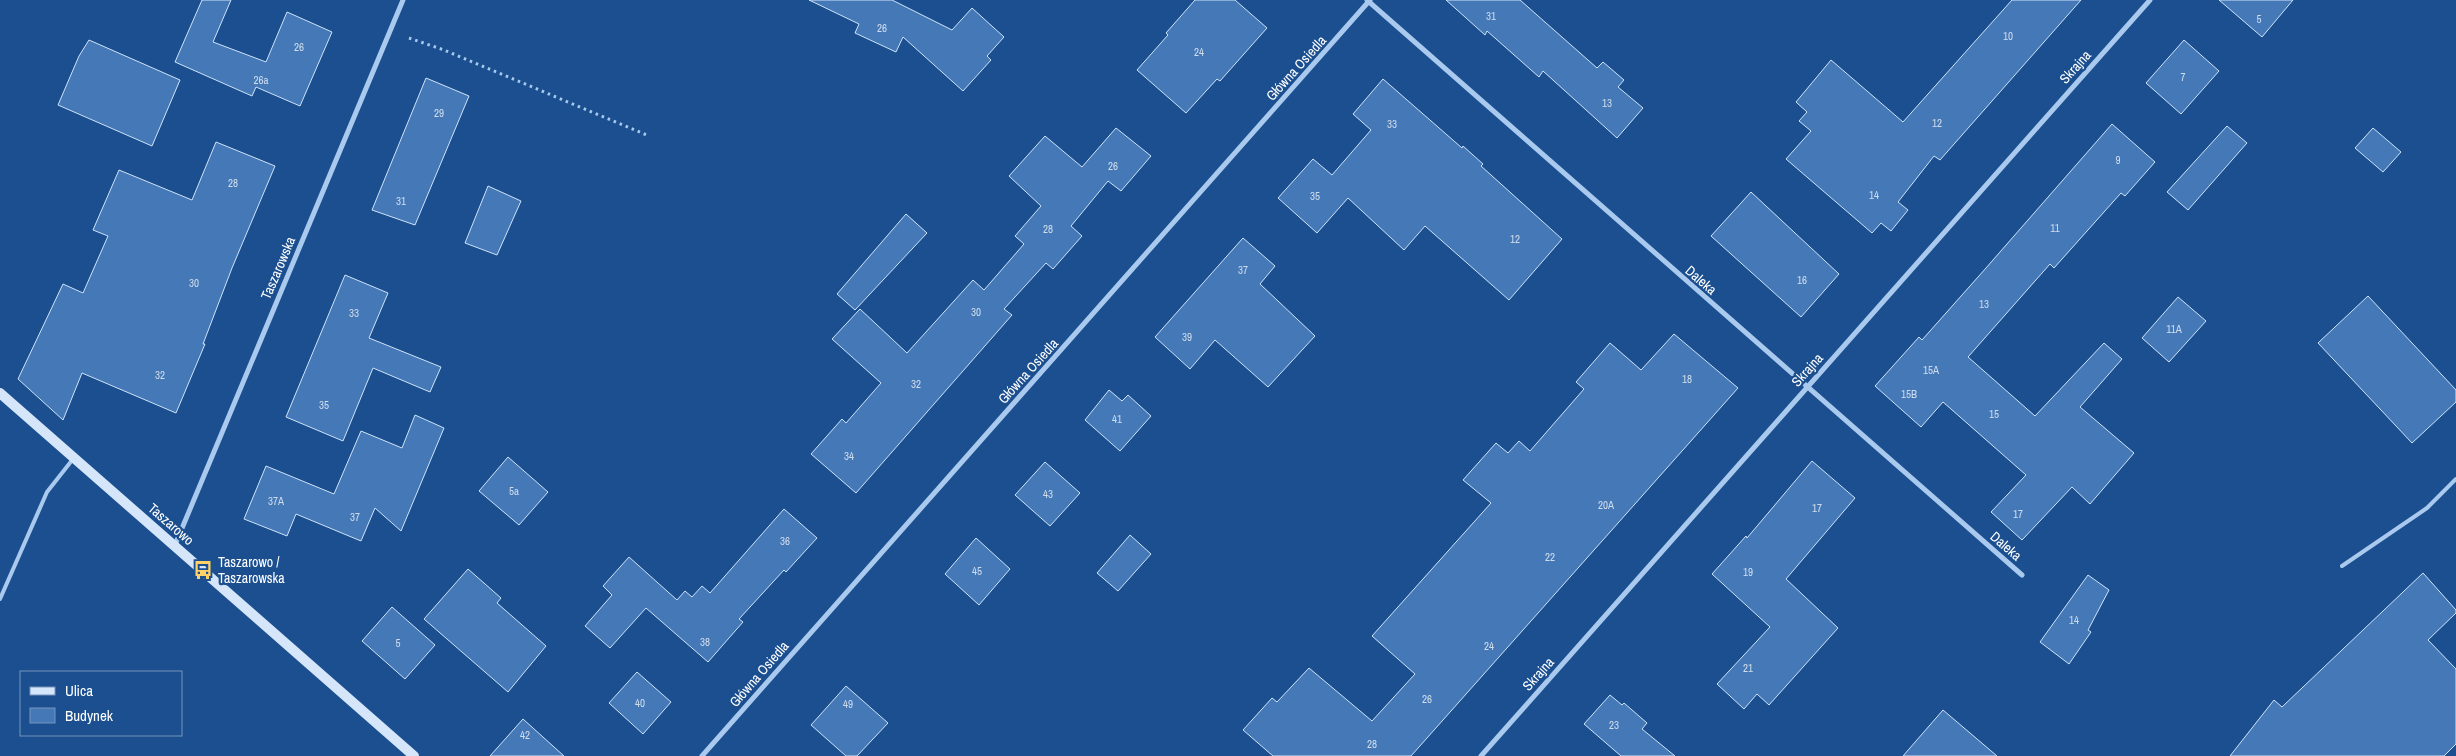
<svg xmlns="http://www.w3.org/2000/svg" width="2456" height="756" viewBox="0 0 2456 756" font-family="'Archivo Narrow',sans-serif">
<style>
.building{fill:#4478b7;stroke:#cfe3fa}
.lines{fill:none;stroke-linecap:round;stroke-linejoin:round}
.path{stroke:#a9c9ee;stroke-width:3;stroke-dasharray:2.5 4;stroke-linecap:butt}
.lane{stroke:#a9c9ee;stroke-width:4}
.street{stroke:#a9c9ee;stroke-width:5}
.secondary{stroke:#d6e6fa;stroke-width:10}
.labels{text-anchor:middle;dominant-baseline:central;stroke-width:4.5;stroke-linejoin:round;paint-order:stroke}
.number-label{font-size:11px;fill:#d0dded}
.street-label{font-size:14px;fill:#fff;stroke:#1b4f8f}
.poi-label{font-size:14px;fill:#fff;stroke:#1b4f8f;text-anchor:start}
</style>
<rect width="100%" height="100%" fill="#1b4f8f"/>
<!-- building -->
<g class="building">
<path d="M 202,0 L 231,0 L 213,42 L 266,62 L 287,12 L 332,32 L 300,106 L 256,87 L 252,96 L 175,62 Z"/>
<path d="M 809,0 L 892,0 L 952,30 L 972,8 L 1004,37 L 987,56 L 991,60 L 963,91 L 903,37 L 896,52 L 855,33 L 859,24 Z"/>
<path d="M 1195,0 L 1235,0 L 1267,28 L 1220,81 L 1217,79 L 1186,113 L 1137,70 L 1168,35 L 1166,33 Z"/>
<path d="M 1446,0 L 1520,0 L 1597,68 L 1603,62 L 1624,80 L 1618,87 L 1643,108 L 1617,138 L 1543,71 L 1539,77 L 1487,31 L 1485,35 Z"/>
<path d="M 2012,0 L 2081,0 L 1940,160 L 1934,156 L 1898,202 L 1908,210 L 1891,231 L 1881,223 L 1872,233 L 1786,159 L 1811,131 L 1799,121 L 1807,112 L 1796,102 L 1831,60 L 1903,122 Z"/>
<path d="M 2219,0 L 2293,0 L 2262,37 Z"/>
<path d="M 89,40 L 180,80 L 152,146 L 58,105 L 79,56 Z"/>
<path d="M 2184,40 L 2219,71 L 2181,114 L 2146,83 Z"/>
<path d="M 426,78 L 469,96 L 415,225 L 372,210 Z"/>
<path d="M 1383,79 L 1462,148 L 1463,146 L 1483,164 L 1481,166 L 1562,239 L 1509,300 L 1425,226 L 1404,250 L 1348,198 L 1317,233 L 1278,198 L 1313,159 L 1332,175 L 1371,130 L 1353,114 Z"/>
<path d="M 2112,124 L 2155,162 L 2125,196 L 2121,193 L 2054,268 L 2050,264 L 1968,357 L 2035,416 L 2104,343 L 2122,359 L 2080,407 L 2134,453 L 2090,504 L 2072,487 L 2022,540 L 1991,512 L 2026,475 L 1943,402 L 1921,427 L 1875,386 L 1919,337 L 1922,340 L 1986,268 Z"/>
<path d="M 2227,126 L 2247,143 L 2188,210 L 2167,192 Z"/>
<path d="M 1116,128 L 1151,156 L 1121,191 L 1108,181 L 1071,226 L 1082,236 L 1053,269 L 1046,263 L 1004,309 L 1012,315 L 856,493 L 811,454 L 842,419 L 846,423 L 881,383 L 832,339 L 860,309 L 907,353 L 973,280 L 984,290 L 1024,244 L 1015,236 L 1041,206 L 1009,176 L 1045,136 L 1082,167 Z"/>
<path d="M 2373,128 L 2401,152 L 2383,172 L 2355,148 Z"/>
<path d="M 216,142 L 275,166 L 232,268 L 203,344 L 205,344 L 176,413 L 82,373 L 63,420 L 18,379 L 63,284 L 83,293 L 108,236 L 93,230 L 119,170 L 192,200 Z"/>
<path d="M 488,186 L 521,201 L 497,255 L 465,243 Z"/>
<path d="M 1751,192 L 1839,274 L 1801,317 L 1711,236 Z"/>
<path d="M 906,214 L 927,233 L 855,310 L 837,294 Z"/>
<path d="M 1243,238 L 1275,266 L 1260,284 L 1315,336 L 1268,387 L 1215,340 L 1190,369 L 1155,337 Z"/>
<path d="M 345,275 L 388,293 L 369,338 L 441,367 L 430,392 L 373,368 L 343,441 L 286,417 Z"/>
<path d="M 2368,296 L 2456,390 L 2456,402 L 2412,443 L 2318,343 Z"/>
<path d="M 2178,297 L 2206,321 L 2169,362 L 2142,338 Z"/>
<path d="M 1674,334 L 1738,388 L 1411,756 L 1273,756 L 1243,730 L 1272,698 L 1277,702 L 1309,668 L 1372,721 L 1415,674 L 1372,636 L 1491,503 L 1463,480 L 1496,443 L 1508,453 L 1519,441 L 1530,451 L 1584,389 L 1576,382 L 1610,343 L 1641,370 Z"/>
<path d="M 1109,390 L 1122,401 L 1128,395 L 1151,416 L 1120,451 L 1085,420 Z"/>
<path d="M 415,415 L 444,428 L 401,531 L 375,508 L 361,541 L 296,514 L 287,536 L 244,519 L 266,466 L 334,494 L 361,431 L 402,448 Z"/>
<path d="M 508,457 L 548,492 L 519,525 L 479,491 Z"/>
<path d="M 1812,461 L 1855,498 L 1786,579 L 1838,628 L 1769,705 L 1757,694 L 1744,709 L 1717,684 L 1770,627 L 1712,574 L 1746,536 L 1747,538 Z"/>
<path d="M 1045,462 L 1080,493 L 1050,526 L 1015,495 Z"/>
<path d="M 784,509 L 817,538 L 786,572 L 784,570 L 739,619 L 743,622 L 708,662 L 646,608 L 610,648 L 585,626 L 612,595 L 603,586 L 629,557 L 677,600 L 685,591 L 692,597 L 702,586 L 710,593 Z"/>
<path d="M 1130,535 L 1151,554 L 1118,591 L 1097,573 Z"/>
<path d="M 976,538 L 1010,569 L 979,605 L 945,574 Z"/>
<path d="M 468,569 L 501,598 L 497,603 L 546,646 L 508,692 L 424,619 Z"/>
<path d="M 2423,573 L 2456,610 L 2456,613 L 2428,640 L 2456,669 L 2456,744 L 2444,756 L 2230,756 L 2274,700 L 2282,707 Z"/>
<path d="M 2088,575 L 2109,590 L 2088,630 L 2091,632 L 2069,664 L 2040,642 Z"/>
<path d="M 392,607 L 435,645 L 405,679 L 362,641 Z"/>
<path d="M 637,672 L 671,702 L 643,734 L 609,703 Z"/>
<path d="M 846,686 L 888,723 L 857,756 L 846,756 L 811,725 Z"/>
<path d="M 1610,695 L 1622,705 L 1624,703 L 1647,723 L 1642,729 L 1675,756 L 1621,756 L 1584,724 Z"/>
<path d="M 1943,710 L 1997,756 L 1903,756 Z"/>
<path d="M 523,719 L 564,756 L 490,756 Z"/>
</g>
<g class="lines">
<!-- path -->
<path class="path" d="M 409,38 L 444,50 L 649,136"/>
<!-- lane -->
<g class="lane">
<path d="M 2342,566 L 2427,508 L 2456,479"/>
<path d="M 0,599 L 47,492 L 73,459"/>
</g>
<!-- street -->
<g class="street">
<path d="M 1367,0 L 2022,575"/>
<path d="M 175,545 L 403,0"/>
<path d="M 702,756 L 1370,0"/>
<path d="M 1481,756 L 2150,0"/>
</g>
<!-- secondary -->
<path class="secondary" d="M 0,393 L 414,756"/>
</g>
<!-- icons -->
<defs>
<g id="bus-bare" transform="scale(1.5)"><path d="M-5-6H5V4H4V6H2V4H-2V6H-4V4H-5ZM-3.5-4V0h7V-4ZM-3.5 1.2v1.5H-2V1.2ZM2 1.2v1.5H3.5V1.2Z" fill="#ffd166" stroke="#1b4f8f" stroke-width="2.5" paint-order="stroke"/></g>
</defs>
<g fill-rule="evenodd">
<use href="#bus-bare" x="203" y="570"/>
</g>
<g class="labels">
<!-- number labels -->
<g class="number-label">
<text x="1491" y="16">31</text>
<text x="2259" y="19">5</text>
<text x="882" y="28">26</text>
<text x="2008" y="36">10</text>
<text x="299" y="47">26</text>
<text x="1199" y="52">24</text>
<text x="2183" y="77">7</text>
<text x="261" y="80">26a</text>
<text x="1607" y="103">13</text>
<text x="439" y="113">29</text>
<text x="1937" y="123">12</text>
<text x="1392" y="124">33</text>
<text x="2118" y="160">9</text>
<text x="1113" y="166">26</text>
<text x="233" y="183">28</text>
<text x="1874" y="195">14</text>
<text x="1315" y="196">35</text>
<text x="401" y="201">31</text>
<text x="2055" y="228">11</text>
<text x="1048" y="229">28</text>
<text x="1515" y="239">12</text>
<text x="1243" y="270">37</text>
<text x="1802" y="280">16</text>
<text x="194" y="283">30</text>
<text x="1984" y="304">13</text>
<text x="976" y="312">30</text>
<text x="354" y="313">33</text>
<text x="2174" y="329">11A</text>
<text x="1187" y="337">39</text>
<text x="1931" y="370">15A</text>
<text x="160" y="375">32</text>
<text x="1687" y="379">18</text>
<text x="916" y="384">32</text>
<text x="1909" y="394">15B</text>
<text x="324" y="405">35</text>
<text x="1994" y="414">15</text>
<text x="1117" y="419">41</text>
<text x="849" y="456">34</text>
<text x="514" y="491">5a</text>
<text x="1048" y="494">43</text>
<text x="276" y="501">37A</text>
<text x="1606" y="505">20A</text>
<text x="1817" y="508">17</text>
<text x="2018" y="514">17</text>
<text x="355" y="517">37</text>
<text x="785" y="541">36</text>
<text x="1550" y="557">22</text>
<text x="977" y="571">45</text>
<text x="1748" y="572">19</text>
<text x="2074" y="620">14</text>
<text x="705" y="642">38</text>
<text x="398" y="643">5</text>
<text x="1489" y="646">24</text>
<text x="1748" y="668">21</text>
<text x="1427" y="699">26</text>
<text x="640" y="703">40</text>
<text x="848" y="704">49</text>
<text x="1614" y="725">23</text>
<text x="525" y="735">42</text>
<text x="1372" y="744">28</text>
</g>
<!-- street labels -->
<g class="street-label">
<text transform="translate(2075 67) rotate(-48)">Skrajna</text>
<text transform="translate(1296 68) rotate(-48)">Główna Osiedla</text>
<text transform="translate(278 268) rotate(-67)">Taszarowska</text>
<text transform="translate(1701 280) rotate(41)">Daleka</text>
<text transform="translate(1807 370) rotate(-48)">Skrajna</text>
<text transform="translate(1028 371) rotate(-48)">Główna Osiedla</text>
<text transform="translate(171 524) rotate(41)">Taszarowo</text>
<text transform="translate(2006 546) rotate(41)">Daleka</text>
<text transform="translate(759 674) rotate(-49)">Główna Osiedla</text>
<text transform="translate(1538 674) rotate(-48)">Skrajna</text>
</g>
<!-- poi labels -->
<g class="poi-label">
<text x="218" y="562">Taszarowo /<tspan x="218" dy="16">Taszarowska</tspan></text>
</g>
</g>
<!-- legend -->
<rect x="20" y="671" width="162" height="65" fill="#1b4f8f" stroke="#7695bc"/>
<rect x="30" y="687" width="25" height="8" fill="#d6e6fa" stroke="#7695bc"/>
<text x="65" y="696" font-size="15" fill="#ffffff">Ulica</text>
<rect x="30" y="708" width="25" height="15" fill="#4478b7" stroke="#7695bc"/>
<text x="65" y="721" font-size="15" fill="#ffffff">Budynek</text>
</svg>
